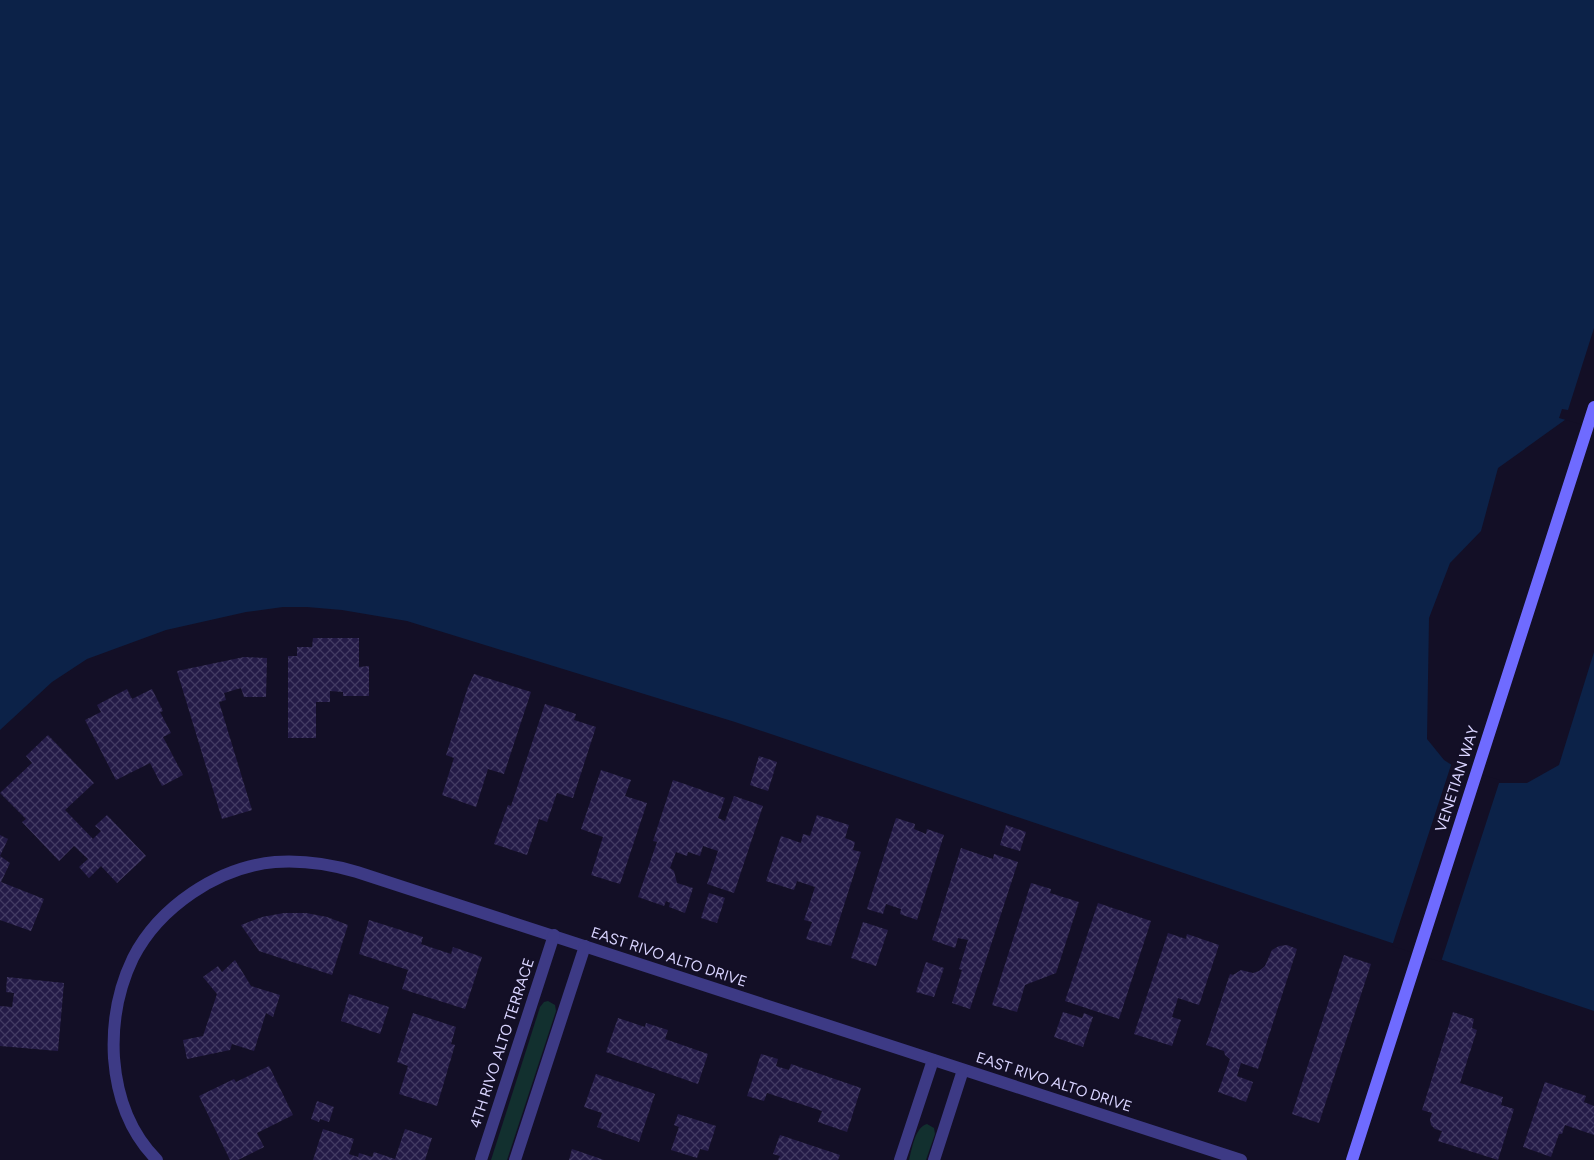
<svg xmlns="http://www.w3.org/2000/svg" width="1594" height="1160" viewBox="0 0 1594 1160" font-family="Figtree,sans-serif">
<style>
.grass{fill:#12302f}
.water{fill:#0c2248}
.pier{fill:#130f26}
.building{fill:url(#building-cross-hatch)}
.lines{fill:none;stroke-linecap:round;stroke-linejoin:round}
.minor{stroke:#3d3a85;stroke-width:12}
.secondary{stroke:#6f6bff;stroke-width:12}
.labels{text-anchor:middle;dominant-baseline:central;stroke-width:4;stroke-linejoin:round;paint-order:stroke}
.street-label{font-size:15px;fill:#d9d4ff;stroke:#130f26}
</style>
<defs>
<pattern id="building-cross-hatch" width="8" height="8" patternUnits="userSpaceOnUse" patternTransform="scale(1.25)"><rect width="8" height="8" fill="#241b47"/><path d="M0 0l8 8M0 8l8-8" fill="none" stroke="#433b63"/></pattern>
</defs>
<rect width="100%" height="100%" fill="#130f26"/>
<!-- grass -->
<g class="grass">
<path d="M 548,1001 L 555,1005 L 556,1011 L 507,1160 L 491,1160 L 540,1007 L 544,1002 Z"/>
<path d="M 927,1124 L 934,1128 L 935,1134 L 926,1160 L 909,1160 C 912,1149 915,1127 927,1124 Z"/>
</g>
<!-- water -->
<path class="water" d="M 0,0 L 1594,0 L 1594,425 L 1569,417 L 1498,468 L 1481,531 L 1450,563 L 1429,618 L 1427,739 L 1444,760 L 1461,771 L 1498,783 L 1527,783 L 1559,765 L 1594,652 L 1594,1011 L 735,722 L 407,621 L 342,610 L 307,607 L 283,607 L 246,612 L 166,630 L 87,659 L 52,682 L 0,730 Z"/>
<!-- pier -->
<g class="pier">
<path d="M 1594,328 L 1594,428 L 1559,418 L 1562,409 L 1568,410 Z"/>
<path d="M 1452,762 L 1462,769 L 1500,780 L 1441,962 L 1392,946 Z"/>
</g>
<!-- building -->
<g class="building">
<path d="M 313,638 L 359,638 L 359,667 L 369,666 L 369,696 L 343,696 L 343,692 L 330,691 L 330,702 L 316,702 L 316,738 L 288,738 L 288,656 L 297,656 L 297,647 L 312,647 Z"/>
<path d="M 244,657 L 267,658 L 266,697 L 244,697 L 241,688 L 224,693 L 226,700 L 219,702 L 252,810 L 222,819 L 177,671 Z"/>
<path d="M 474,674 L 531,692 L 504,774 L 488,769 L 476,807 L 442,795 L 454,758 L 446,755 L 468,687 Z"/>
<path d="M 127,689 L 132,699 L 152,689 L 163,711 L 160,712 L 171,733 L 163,737 L 183,775 L 162,786 L 150,763 L 116,780 L 85,720 L 101,712 L 97,705 Z"/>
<path d="M 545,704 L 576,714 L 574,720 L 596,727 L 573,798 L 557,793 L 547,822 L 539,819 L 527,855 L 494,844 L 508,805 L 511,806 Z"/>
<path d="M 48,735 L 94,783 L 65,810 L 93,839 L 101,831 L 95,826 L 107,815 L 146,856 L 117,883 L 101,866 L 89,878 L 79,867 L 88,859 L 74,846 L 59,861 L 22,822 L 26,819 L 0,793 L 32,763 L 26,756 Z"/>
<path d="M 759,756 L 777,762 L 768,791 L 750,785 Z"/>
<path d="M 601,770 L 631,780 L 625,796 L 647,803 L 620,884 L 591,875 L 603,837 L 581,829 Z"/>
<path d="M 673,780 L 725,798 L 718,818 L 725,821 L 734,796 L 763,806 L 734,893 L 707,884 L 718,851 L 703,846 L 700,856 L 688,852 L 687,856 L 676,852 L 670,868 L 674,871 L 677,883 L 693,888 L 685,913 L 669,907 L 670,903 L 666,901 L 664,906 L 638,897 L 657,842 L 653,841 Z"/>
<path d="M 817,815 L 849,825 L 845,838 L 855,842 L 853,850 L 861,852 L 831,946 L 806,939 L 812,922 L 804,920 L 815,887 L 797,881 L 794,890 L 766,881 L 781,836 L 801,843 L 803,834 L 810,836 Z"/>
<path d="M 896,818 L 915,824 L 914,829 L 926,834 L 927,829 L 944,835 L 917,920 L 900,914 L 901,909 L 886,904 L 883,914 L 867,909 Z"/>
<path d="M 1006,825 L 1026,832 L 1020,851 L 1000,845 Z"/>
<path d="M 0,835 L 8,839 L 0,856 L 10,863 L 1,882 L 44,899 L 31,931 L 0,920 Z"/>
<path d="M 961,848 L 993,859 L 994,854 L 1018,862 L 970,1009 L 952,1003 L 962,970 L 959,969 L 968,940 L 958,938 L 955,948 L 932,940 Z"/>
<path d="M 1031,883 L 1051,889 L 1050,893 L 1079,902 L 1056,973 L 1025,985 L 1017,1012 L 992,1005 Z"/>
<path d="M 709,893 L 725,898 L 717,923 L 701,918 Z"/>
<path d="M 1098,903 L 1151,921 L 1119,1019 L 1065,1001 Z"/>
<path d="M 284,913 L 306,913 L 327,917 L 348,925 L 332,975 L 259,951 L 241,925 L 262,917 Z"/>
<path d="M 369,920 L 423,937 L 421,944 L 451,954 L 453,947 L 482,957 L 465,1009 L 402,989 L 408,970 L 359,954 Z"/>
<path d="M 863,922 L 888,930 L 876,966 L 851,958 Z"/>
<path d="M 1168,933 L 1186,939 L 1187,934 L 1219,945 L 1199,1005 L 1178,998 L 1172,1017 L 1181,1020 L 1172,1046 L 1134,1034 Z"/>
<path d="M 1287,945 L 1297,949 L 1258,1069 L 1241,1063 L 1237,1076 L 1253,1082 L 1246,1102 L 1218,1092 L 1230,1059 L 1225,1055 L 1224,1051 L 1206,1045 L 1230,974 L 1233,975 L 1241,970 L 1253,973 L 1259,971 L 1265,966 L 1272,950 L 1279,946 Z"/>
<path d="M 1344,955 L 1371,964 L 1319,1123 L 1292,1114 Z"/>
<path d="M 235,960 L 251,986 L 280,995 L 273,1017 L 266,1013 L 254,1051 L 232,1044 L 230,1050 L 187,1059 L 183,1040 L 203,1036 L 217,994 L 203,977 L 218,966 L 222,972 Z"/>
<path d="M 926,962 L 944,968 L 934,997 L 916,992 Z"/>
<path d="M 7,977 L 64,983 L 58,1051 L 0,1046 L 0,1006 L 12,1007 L 14,993 L 6,992 Z"/>
<path d="M 349,994 L 389,1007 L 380,1034 L 341,1021 Z"/>
<path d="M 1063,1012 L 1082,1018 L 1084,1013 L 1093,1017 L 1083,1047 L 1054,1037 Z"/>
<path d="M 1453,1012 L 1474,1019 L 1472,1028 L 1477,1030 L 1460,1083 L 1503,1097 L 1501,1105 L 1514,1109 L 1498,1160 L 1438,1141 L 1442,1131 L 1435,1129 L 1431,1125 L 1430,1119 L 1432,1113 L 1422,1110 Z"/>
<path d="M 413,1013 L 456,1027 L 451,1044 L 455,1045 L 437,1106 L 399,1094 L 408,1066 L 397,1062 Z"/>
<path d="M 618,1018 L 645,1027 L 646,1023 L 668,1030 L 665,1039 L 708,1054 L 698,1084 L 606,1052 Z"/>
<path d="M 761,1054 L 778,1059 L 776,1066 L 789,1070 L 791,1064 L 861,1088 L 847,1132 L 818,1122 L 822,1111 L 767,1093 L 764,1101 L 747,1096 Z"/>
<path d="M 269,1066 L 293,1115 L 257,1133 L 264,1147 L 238,1160 L 230,1160 L 199,1096 L 234,1079 L 236,1082 Z"/>
<path d="M 596,1074 L 655,1094 L 639,1142 L 597,1127 L 602,1113 L 584,1107 Z"/>
<path d="M 1545,1082 L 1586,1096 L 1584,1102 L 1594,1106 L 1594,1135 L 1565,1125 L 1562,1134 L 1559,1134 L 1551,1157 L 1523,1147 Z"/>
<path d="M 317,1101 L 334,1107 L 329,1122 L 320,1119 L 319,1122 L 311,1119 Z"/>
<path d="M 678,1114 L 716,1126 L 708,1151 L 700,1149 L 697,1158 L 671,1150 L 679,1127 L 674,1125 Z"/>
<path d="M 323,1129 L 354,1139 L 349,1154 L 358,1157 L 359,1153 L 372,1157 L 374,1152 L 395,1159 L 405,1129 L 432,1138 L 425,1160 L 313,1160 Z"/>
<path d="M 780,1135 L 840,1155 L 838,1160 L 778,1160 L 780,1156 L 773,1154 Z"/>
<path d="M 572,1149 L 604,1160 L 569,1160 Z"/>
</g>
<g class="lines">
<!-- minor -->
<g class="minor">
<path d="M 157,1160 C 129,1132 117,1097 114,1058 C 112,1024 118,989 133,958 C 159,907 218,867 275,862 C 303,860 330,864 357,872 L 1241,1160"/>
<path d="M 481,1160 L 554,935"/>
<path d="M 515,1160 L 585,946"/>
<path d="M 900,1160 L 933,1060"/>
<path d="M 934,1160 L 963,1070"/>
</g>
<!-- secondary -->
<path class="secondary" d="M 1352,1160 L 1594,407"/>
</g>
<g class="labels">
<!-- street labels -->
<g class="street-label">
<text transform="translate(1457 779) rotate(-72)">VENETIAN WAY</text>
<text transform="translate(669 957) rotate(18)">EAST RIVO ALTO DRIVE</text>
<text transform="translate(502 1043) rotate(-72)">4TH RIVO ALTO TERRACE</text>
<text transform="translate(1054 1082) rotate(18)">EAST RIVO ALTO DRIVE</text>
</g>
</g>
</svg>
